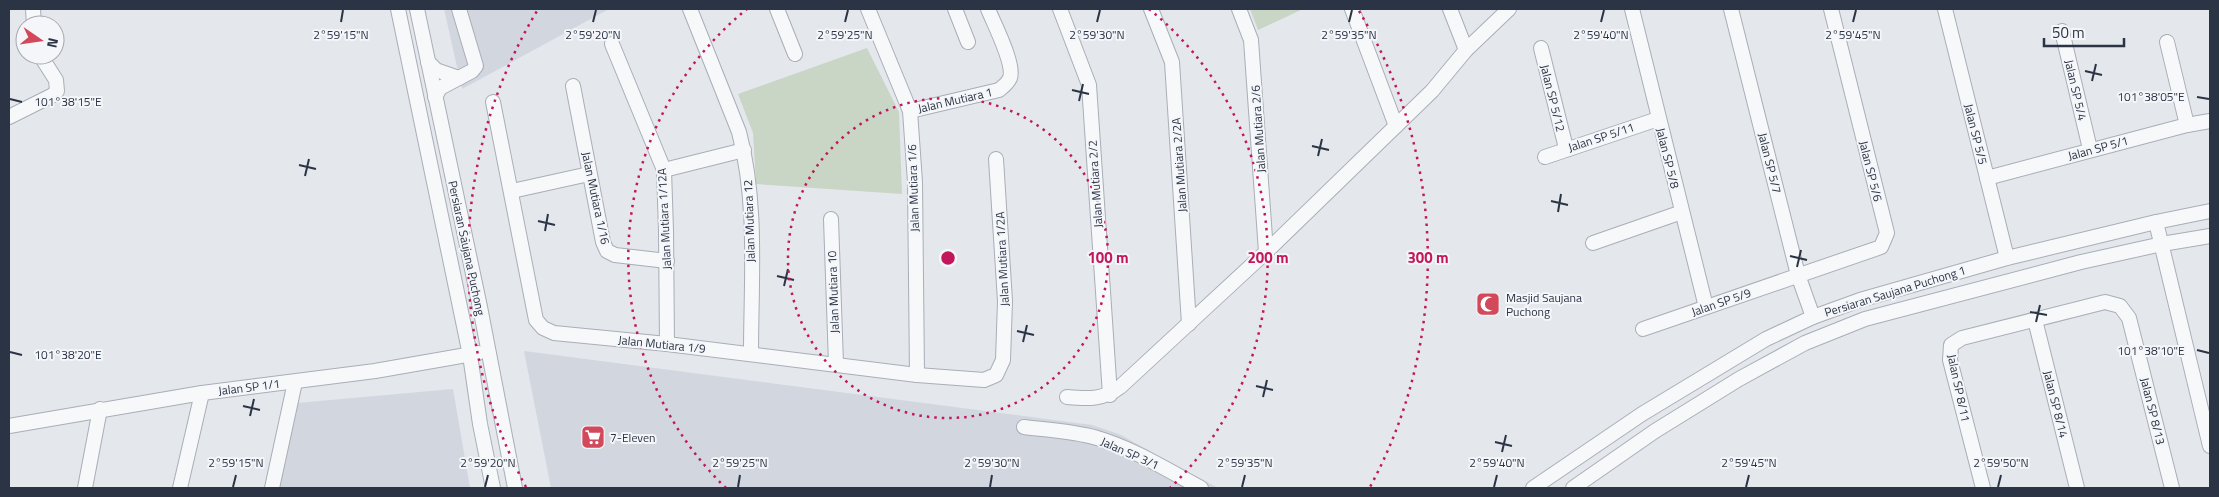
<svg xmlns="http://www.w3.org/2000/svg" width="2219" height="497" viewBox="0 0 2219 497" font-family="'Titillium Web',sans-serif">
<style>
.built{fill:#d2d6de}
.green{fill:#c9d6c5}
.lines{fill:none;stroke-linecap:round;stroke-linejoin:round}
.minor-casing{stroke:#a9aeb7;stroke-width:16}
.minor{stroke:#f7f8fa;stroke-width:14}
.ticks{fill:none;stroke:#2b3445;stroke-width:2}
.ring{fill:none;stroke:#c2185b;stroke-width:2.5;stroke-dasharray:2.5 5}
.labels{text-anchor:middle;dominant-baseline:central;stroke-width:4;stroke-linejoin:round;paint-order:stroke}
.street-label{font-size:12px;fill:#2b3445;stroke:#f4f6f9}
.poi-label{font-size:12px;fill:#2b3445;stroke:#f4f6f9;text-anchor:start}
.ticks-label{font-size:12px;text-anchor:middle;fill:#2b3445;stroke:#f4f6f9;stroke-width:4;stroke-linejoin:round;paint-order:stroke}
.centre{fill:#c2185b;stroke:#f4f6f9;stroke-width:2.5}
.ring-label{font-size:15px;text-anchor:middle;font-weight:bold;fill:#c2185b;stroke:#f4f6f9;stroke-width:4;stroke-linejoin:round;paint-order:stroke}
</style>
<rect width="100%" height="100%" fill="#e4e7ec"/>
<!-- built -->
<g class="built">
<path d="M 444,9 L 609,9 L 462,89 Z"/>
<path d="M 524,351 L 1092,425 L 1119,434 L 1218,488 L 551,488 Z"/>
<path d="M 453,389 L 470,488 L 279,488 L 297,403 Z"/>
</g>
<!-- green -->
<g class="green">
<path d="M 1250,9 L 1303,9 L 1258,30 Z"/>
<path d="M 867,48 L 899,112 L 902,194 L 756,184 L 753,133 L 738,94 Z"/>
</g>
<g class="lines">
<!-- minor casing -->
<g class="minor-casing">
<g id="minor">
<path d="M 33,9 L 34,25"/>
<path d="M 398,9 L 470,355 L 480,424 L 493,488"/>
<path d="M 417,9 L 480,307 L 515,488"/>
<path d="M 690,9 L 739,132 C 758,204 751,281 751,354"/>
<path d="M 777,9 L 795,54"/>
<path d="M 868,9 L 910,111 L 915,182 L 917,375"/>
<path d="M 955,9 L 968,42"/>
<path d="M 1060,9 L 1089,85 L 1110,395"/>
<path d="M 1151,9 L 1172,62 L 1189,324"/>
<path d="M 1239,9 L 1251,40 L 1266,252"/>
<path d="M 1352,9 L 1396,126"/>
<path d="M 1450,9 L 1466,50"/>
<path d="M 1632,9 L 1706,307"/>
<path d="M 1731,9 L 1798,275 L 1813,317"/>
<path d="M 1945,9 L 2007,258"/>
<path d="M 2062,31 L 2090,149"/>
<path d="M 2167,42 L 2187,125"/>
<path d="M 612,44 L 664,170 L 666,231 L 667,344"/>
<path d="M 1541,48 L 1566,148"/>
<path d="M 428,62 L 436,70 L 459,78"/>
<path d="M 573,86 L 603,242 L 607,251 L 615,255 L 667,261"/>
<path d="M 435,97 L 440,88 L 472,71 L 476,66 L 459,9"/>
<path d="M 493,102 L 536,320 L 543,328 L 554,333 L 667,344 L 917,375 L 984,380 L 996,375 L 1003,360 L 1005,301 L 996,159"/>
<path d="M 910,111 L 999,90 C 1004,86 1008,83 1010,78 C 1015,64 994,24 988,9"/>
<path d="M 9,117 L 53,95 L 57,91 L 56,80 L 40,55"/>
<path d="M 1545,157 L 1658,119"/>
<path d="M 664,170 L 744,150"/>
<path d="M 1987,178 L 2187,125 L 2210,121"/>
<path d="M 512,191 L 589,174"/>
<path d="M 831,219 L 836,364"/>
<path d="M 2156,222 L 2210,446"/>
<path d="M 1593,243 L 1682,212"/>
<path d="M 2035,320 L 2077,488"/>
<path d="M 1643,329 L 1881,247 L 1887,233 L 1831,9"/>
<path d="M 1067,397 C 1088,399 1103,400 1120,387 L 1266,252 L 1432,91 L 1466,50 L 1509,9"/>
<path d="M 9,426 L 202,393 L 375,371 L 478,353"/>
<path d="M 1024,427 C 1048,430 1073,431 1097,438 C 1132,448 1169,471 1201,488"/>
<path d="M 85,488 L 100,409"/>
<path d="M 180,488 L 202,393"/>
<path d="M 272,488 L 295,382"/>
<path d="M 1533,488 L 1642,414 L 1766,339 L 1813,317 L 1860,300 L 2007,258 L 2156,222 L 2210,211"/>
<path d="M 1573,488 L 1655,431 L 1739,379 L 1805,343 L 1865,319 L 2081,262 L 2162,244 L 2210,236"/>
<path d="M 1983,488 L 1950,360 L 1951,345 L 1962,338 L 2105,302 L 2120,306 L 2129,318 L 2172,488"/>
</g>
</g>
<!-- minor -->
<use href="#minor" class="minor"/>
</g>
<!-- ticks -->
<path class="ticks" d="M 341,22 L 343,10M 593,22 L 596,10M 845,22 L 848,10M 1097,22 L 1100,10M 1349,22 L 1352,10M 1601,22 L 1604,10M 1853,22 L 1856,10M 2085,71 L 2102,75M 2092,81 L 2096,64M 1072,90 L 1089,94M 2197,97 L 2209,99M 10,99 L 22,102M 1079,101 L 1083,84M 1312,146 L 1329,150M 1318,156 L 1322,139M 299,165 L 316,169M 305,176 L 309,159M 1551,201 L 1568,205M 1558,212 L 1561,194M 538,221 L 555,225M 545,231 L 548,214M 1790,256 L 1807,260M 1797,267 L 1801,250M 777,276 L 794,280M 784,286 L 788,269M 2030,312 L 2047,315M 2036,322 L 2040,305M 1017,331 L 1034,335M 1023,342 L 1027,325M 2197,350 L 2209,353M 10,352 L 22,355M 1256,386 L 1273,390M 1263,397 L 1267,380M 243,406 L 260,410M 250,416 L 254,399M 1495,442 L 1512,446M 1502,452 L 1506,435M 233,487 L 236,475M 485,487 L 488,475M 738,487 L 740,475M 990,487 L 992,475M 1242,487 L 1245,475M 1494,487 L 1497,475M 1746,487 L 1749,475M 1998,487 L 2001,475"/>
<!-- distance rings -->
<g class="ring">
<circle cx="948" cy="258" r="160"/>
<path d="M726 488A320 320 0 0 1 747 9M1149 9A320 320 0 0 1 1170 488"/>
<path d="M526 487A480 480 0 0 1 537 11M1359 11A480 480 0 0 1 1370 487"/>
</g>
<!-- icons -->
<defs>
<g id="mosque-square" transform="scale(1.25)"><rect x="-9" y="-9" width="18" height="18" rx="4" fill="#d1495b" stroke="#f4f6f9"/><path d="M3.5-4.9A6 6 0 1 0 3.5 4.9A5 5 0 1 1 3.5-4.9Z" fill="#fff"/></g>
<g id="supermarket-square" transform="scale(1.25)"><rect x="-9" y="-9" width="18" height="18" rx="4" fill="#d1495b" stroke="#f4f6f9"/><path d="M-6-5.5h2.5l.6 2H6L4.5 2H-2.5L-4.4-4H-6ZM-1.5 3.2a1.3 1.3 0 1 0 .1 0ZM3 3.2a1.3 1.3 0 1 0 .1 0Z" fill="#fff"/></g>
</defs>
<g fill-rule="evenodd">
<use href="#mosque-square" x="1488" y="304"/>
<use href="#supermarket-square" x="593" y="437"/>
</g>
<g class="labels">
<!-- street labels -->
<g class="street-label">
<text transform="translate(2076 90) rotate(77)">Jalan SP 5/4</text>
<text transform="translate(1553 98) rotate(76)">Jalan SP 5/12</text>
<text transform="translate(955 100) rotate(-13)">Jalan Mutiara 1</text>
<text transform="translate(1258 129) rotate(-94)">Jalan Mutiara 2/6</text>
<text transform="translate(1976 134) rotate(76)">Jalan SP 5/5</text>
<text transform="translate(1601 137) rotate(-18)">Jalan SP 5/11</text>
<text transform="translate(2098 148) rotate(-15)">Jalan SP 5/1</text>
<text transform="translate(1668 158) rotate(76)">Jalan SP 5/8</text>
<text transform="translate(1770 163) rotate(76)">Jalan SP 5/7</text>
<text transform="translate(1179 165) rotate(-94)">Jalan Mutiara 2/2A</text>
<text transform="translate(1871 171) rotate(76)">Jalan SP 5/6</text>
<text transform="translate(1095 184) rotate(-94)">Jalan Mutiara 2/2</text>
<text transform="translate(913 188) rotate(-92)">Jalan Mutiara 1/6</text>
<text transform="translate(596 198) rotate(78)">Jalan Mutiara 1/16</text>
<text transform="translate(664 219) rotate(-93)">Jalan Mutiara 1/12A</text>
<text transform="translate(749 221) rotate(-92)">Jalan Mutiara 12</text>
<text transform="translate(467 248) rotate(78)">Persiaran Saujana Puchong</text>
<text transform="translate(1002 259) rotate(-93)">Jalan Mutiara 1/2A</text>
<text transform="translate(1895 291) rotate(-17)">Persiaran Saujana Puchong 1</text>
<text transform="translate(833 292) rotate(-92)">Jalan Mutiara 10</text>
<text transform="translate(1721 302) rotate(-19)">Jalan SP 5/9</text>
<text transform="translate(662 344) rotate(6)">Jalan Mutiara 1/9</text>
<text transform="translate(249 387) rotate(-7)">Jalan SP 1/1</text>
<text transform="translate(1959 388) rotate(78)">Jalan SP 8/11</text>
<text transform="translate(2056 404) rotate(76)">Jalan SP 8/14</text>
<text transform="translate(2153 411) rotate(76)">Jalan SP 8/13</text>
<text transform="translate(1130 453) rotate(24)">Jalan SP 3/1</text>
</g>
<!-- poi labels -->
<g class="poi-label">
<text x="1506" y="297">Masjid Saujana<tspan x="1506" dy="14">Puchong</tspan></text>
<text x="610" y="437">7-Eleven</text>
</g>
</g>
<g class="ticks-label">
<text x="341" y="39">2°59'15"N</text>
<text x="593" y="39">2°59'20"N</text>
<text x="845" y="39">2°59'25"N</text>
<text x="1097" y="39">2°59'30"N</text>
<text x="1349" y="39">2°59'35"N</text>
<text x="1601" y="39">2°59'40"N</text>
<text x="1853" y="39">2°59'45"N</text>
<text x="2151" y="101">101°38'05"E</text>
<text x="68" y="106">101°38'15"E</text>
<text x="2151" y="355">101°38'10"E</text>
<text x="68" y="359">101°38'20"E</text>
<text x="236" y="467">2°59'15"N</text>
<text x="488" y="467">2°59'20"N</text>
<text x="740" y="467">2°59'25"N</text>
<text x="992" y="467">2°59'30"N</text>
<text x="1245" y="467">2°59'35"N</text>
<text x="1497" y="467">2°59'40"N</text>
<text x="1749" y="467">2°59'45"N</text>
<text x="2001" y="467">2°59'50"N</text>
</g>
<circle cx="948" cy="258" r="8" class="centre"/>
<g class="ring-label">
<text x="1108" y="263">100 m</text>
<text x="1268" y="263">200 m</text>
<text x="1428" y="263">300 m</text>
</g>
<!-- border -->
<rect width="2219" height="497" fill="none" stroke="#2b3445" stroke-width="20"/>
<!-- north arrow -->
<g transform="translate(40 40) rotate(103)"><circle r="24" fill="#f4f6f9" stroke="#a4a8b1"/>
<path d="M0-4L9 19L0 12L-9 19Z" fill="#d1495b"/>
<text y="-8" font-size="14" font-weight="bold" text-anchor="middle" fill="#2b3445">N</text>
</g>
<!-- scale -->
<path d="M2044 38v8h80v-8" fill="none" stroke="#2b3445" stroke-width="2.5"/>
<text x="2052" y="38" font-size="15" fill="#2b3445" stroke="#f4f6f9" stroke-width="4" paint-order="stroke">50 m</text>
</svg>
